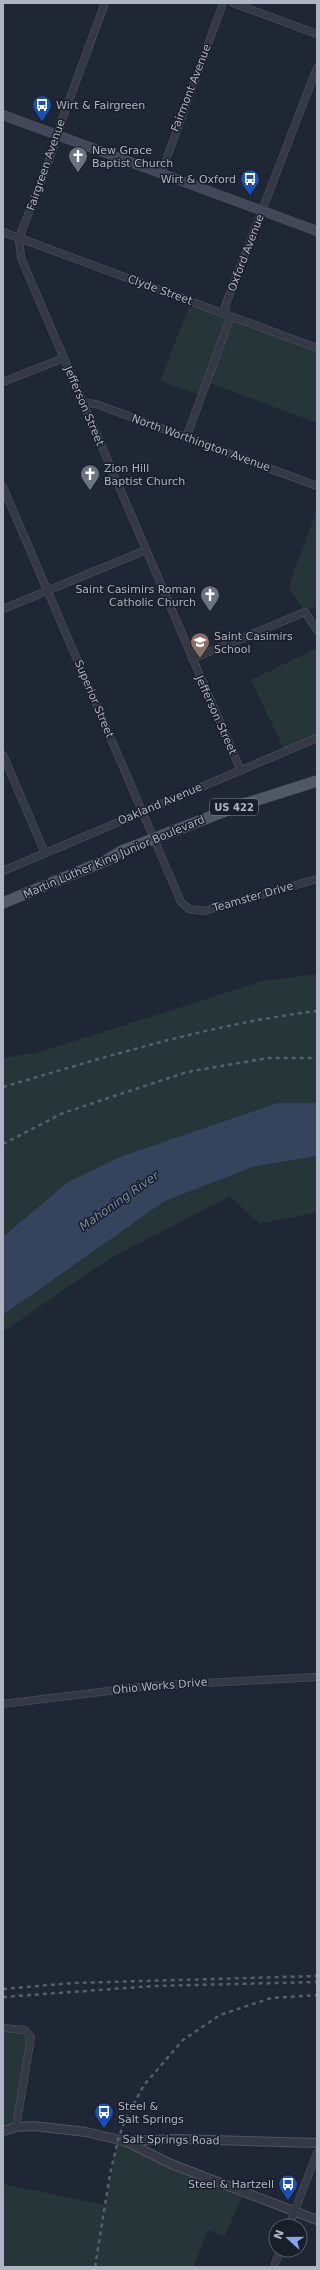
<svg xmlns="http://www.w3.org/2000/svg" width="320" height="2270" viewBox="0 0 320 2270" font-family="'DejaVu Sans',sans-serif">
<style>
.green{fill:#253538}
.water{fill:#36435c}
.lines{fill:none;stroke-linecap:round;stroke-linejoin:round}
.minor-casing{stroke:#4e5460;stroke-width:8}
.tertiary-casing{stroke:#4e5460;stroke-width:10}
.secondary-casing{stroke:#4e5460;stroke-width:10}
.primary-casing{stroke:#3d424e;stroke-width:12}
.minor{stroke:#343945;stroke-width:7}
.tertiary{stroke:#343945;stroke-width:8}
.secondary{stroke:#424858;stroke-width:9}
.primary{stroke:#515865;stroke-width:11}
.rail{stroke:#565d6c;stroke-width:2.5;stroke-dasharray:4 4;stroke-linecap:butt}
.labels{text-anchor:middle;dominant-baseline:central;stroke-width:3;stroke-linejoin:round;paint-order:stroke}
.shield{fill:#191f29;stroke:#818794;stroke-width:1}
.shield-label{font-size:10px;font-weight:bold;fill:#aeb4c2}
.street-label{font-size:11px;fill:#aeb4c2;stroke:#191f29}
.poi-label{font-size:11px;fill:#aeb4c2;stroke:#191f29;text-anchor:start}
.water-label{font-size:12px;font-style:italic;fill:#7788a9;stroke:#191f29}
</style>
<rect width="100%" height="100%" fill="#202734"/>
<!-- green -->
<g class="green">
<path d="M 191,301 L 317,348 L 317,423 L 207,382 L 202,396 L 160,381 Z"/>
<path d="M 317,510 L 317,605 L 305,612 L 289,588 L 289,585 Z"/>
<path d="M 317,648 L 317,738 L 285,751 L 251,680 Z"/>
<path d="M 317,974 L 317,1103 L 278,1103 L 3,1237 L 3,1058 L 40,1052 L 263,981 Z"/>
<path d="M 317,1156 L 317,1212 L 260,1224 L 230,1196 L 109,1259 L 3,1332 L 3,1315 L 165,1201 L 253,1167 Z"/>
<path d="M 3,2028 L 28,2032 L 16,2127 L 3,2131 Z"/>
<path d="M 118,2140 L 244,2192 L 225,2236 L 208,2230 L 193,2267 L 3,2267 L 3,2184 L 105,2205 Z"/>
</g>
<!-- water -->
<path class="water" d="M 278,1103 L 317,1103 L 317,1156 L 253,1167 L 165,1201 L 3,1315 L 3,1237 L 68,1182 L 122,1156 Z"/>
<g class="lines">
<!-- minor casing -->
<g class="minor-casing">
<g id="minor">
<path d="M 105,3 L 64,114 L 50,158 L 19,238 L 21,258 L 241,771"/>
<path d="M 233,3 L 317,34"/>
<path d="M 161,174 L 223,3"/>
<path d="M 3,232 L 317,348"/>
<path d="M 3,382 L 64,358"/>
<path d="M 84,403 L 96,404 L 317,486"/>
<path d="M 186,438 L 229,321 L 225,306 L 317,68"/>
<path d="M 3,487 L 181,902 L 189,909 L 204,911 L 317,879"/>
<path d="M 3,609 L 146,550"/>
<path d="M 192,659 L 305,612 L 317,630"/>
<path d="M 3,755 L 45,853"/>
<path d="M 3,871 L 317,738"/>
<path d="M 3,1704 L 149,1686 L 317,1677"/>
<path d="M 3,2028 L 25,2030 L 31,2037 L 16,2127"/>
<path d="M 289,2226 L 317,2153"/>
<path d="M 274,2267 L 280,2250"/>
</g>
</g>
<!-- tertiary casing -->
<g class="tertiary-casing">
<g id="tertiary">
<path d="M 3,2131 L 16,2127 L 34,2126 L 86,2132 L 124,2141 L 178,2139 L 317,2143"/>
<path d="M 125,2141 L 171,2164 L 317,2220"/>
</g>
</g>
<!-- secondary casing -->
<g class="secondary-casing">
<path id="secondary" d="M 3,115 L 317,231"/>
</g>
<!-- primary casing -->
<g class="primary-casing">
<path id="primary" d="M 3,903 L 107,860 L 122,851 L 238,806 L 317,781"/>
</g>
<!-- minor -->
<use href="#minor" class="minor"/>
<!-- tertiary -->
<use href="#tertiary" class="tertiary"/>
<!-- secondary -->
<use href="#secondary" class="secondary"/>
<!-- primary -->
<use href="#primary" class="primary"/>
<!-- rail -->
<g class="rail">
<path d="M 3,1087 C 106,1057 210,1024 317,1011"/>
<path d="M 3,1144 L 63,1113 L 187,1072 L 268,1058 L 317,1058"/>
<path d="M 3,1989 L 73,1983 L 317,1976"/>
<path d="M 3,1997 L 154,1986 L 317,1982"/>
<path d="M 95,2267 L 110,2174 L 118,2140 L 125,2120 L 144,2085 L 183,2040 L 220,2015 L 271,1998 L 317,1995"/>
</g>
</g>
<!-- icons -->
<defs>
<g id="bus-pin" transform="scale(1)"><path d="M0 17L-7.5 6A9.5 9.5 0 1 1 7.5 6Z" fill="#1a4fb4" stroke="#191f29"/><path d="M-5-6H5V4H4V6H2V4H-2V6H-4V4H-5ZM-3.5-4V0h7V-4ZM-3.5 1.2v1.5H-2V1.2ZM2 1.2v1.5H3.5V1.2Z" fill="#fff"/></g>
<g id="church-pin" transform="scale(1)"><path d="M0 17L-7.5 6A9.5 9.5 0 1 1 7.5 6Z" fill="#6b7280" stroke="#191f29"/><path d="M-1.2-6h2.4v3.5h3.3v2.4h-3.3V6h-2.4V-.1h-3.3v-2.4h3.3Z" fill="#fff"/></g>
<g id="school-pin" transform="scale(1)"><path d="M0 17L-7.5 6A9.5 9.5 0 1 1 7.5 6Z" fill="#8d6e63" stroke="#191f29"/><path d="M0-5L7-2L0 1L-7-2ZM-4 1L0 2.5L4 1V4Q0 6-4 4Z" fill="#fff"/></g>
</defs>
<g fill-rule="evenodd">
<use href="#bus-pin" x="42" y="105"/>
<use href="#church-pin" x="78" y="156"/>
<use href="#bus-pin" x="250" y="179"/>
<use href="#church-pin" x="90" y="474"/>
<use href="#church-pin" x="210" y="595"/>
<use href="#school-pin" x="200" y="642"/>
<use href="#bus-pin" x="104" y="2112"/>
<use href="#bus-pin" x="288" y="2184"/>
</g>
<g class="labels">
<!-- shield labels -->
<rect class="shield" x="210" y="799" width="48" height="16" rx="3"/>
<g class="shield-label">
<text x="234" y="807">US 422</text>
</g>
<!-- street labels -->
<g class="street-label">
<text transform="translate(191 88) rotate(-69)">Fairmont Avenue</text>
<text transform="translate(46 165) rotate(-71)">Fairgreen Avenue</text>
<text transform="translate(246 253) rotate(-69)">Oxford Avenue</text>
<text transform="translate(160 290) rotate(20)">Clyde Street</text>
<text transform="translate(84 406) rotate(67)">Jefferson Street</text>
<text transform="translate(201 443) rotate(20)">North Worthington Avenue</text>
<text transform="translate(94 699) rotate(67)">Superior Street</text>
<text transform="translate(216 715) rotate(66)">Jefferson Street</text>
<text transform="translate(160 804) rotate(-23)">Oakland Avenue</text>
<text transform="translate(114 857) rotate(-23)">Martin Luther King Junior Boulevard</text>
<text transform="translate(253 897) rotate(-16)">Teamster Drive</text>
<text transform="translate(160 1686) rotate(-5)">Ohio Works Drive</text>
<text transform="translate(171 2140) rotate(1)">Salt Springs Road</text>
</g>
<!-- poi labels -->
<g class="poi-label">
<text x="56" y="105">Wirt &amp; Fairgreen</text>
<text x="92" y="150">New Grace<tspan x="92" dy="13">Baptist Church</tspan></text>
<text x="236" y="179" text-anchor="end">Wirt &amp; Oxford</text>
<text x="104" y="468">Zion Hill<tspan x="104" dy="13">Baptist Church</tspan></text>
<text x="196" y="589" text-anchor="end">Saint Casimirs Roman<tspan x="196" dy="13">Catholic Church</tspan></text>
<text x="214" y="636">Saint Casimirs<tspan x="214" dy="13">School</tspan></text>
<text x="118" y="2106">Steel &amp;<tspan x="118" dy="13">Salt Springs</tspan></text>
<text x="274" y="2184" text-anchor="end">Steel &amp; Hartzell</text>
</g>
<!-- water labels -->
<g class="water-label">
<text transform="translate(119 1201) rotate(-35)">Mahoning River</text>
</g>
</g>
<!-- border -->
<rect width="320" height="2270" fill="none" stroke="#aeb4c2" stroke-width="8"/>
<!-- north arrow -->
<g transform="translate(288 2238) rotate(291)"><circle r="19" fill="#191f29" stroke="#555b66"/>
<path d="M0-3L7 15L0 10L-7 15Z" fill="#85a5f0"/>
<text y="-6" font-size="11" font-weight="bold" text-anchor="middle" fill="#aeb4c2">N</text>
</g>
</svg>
